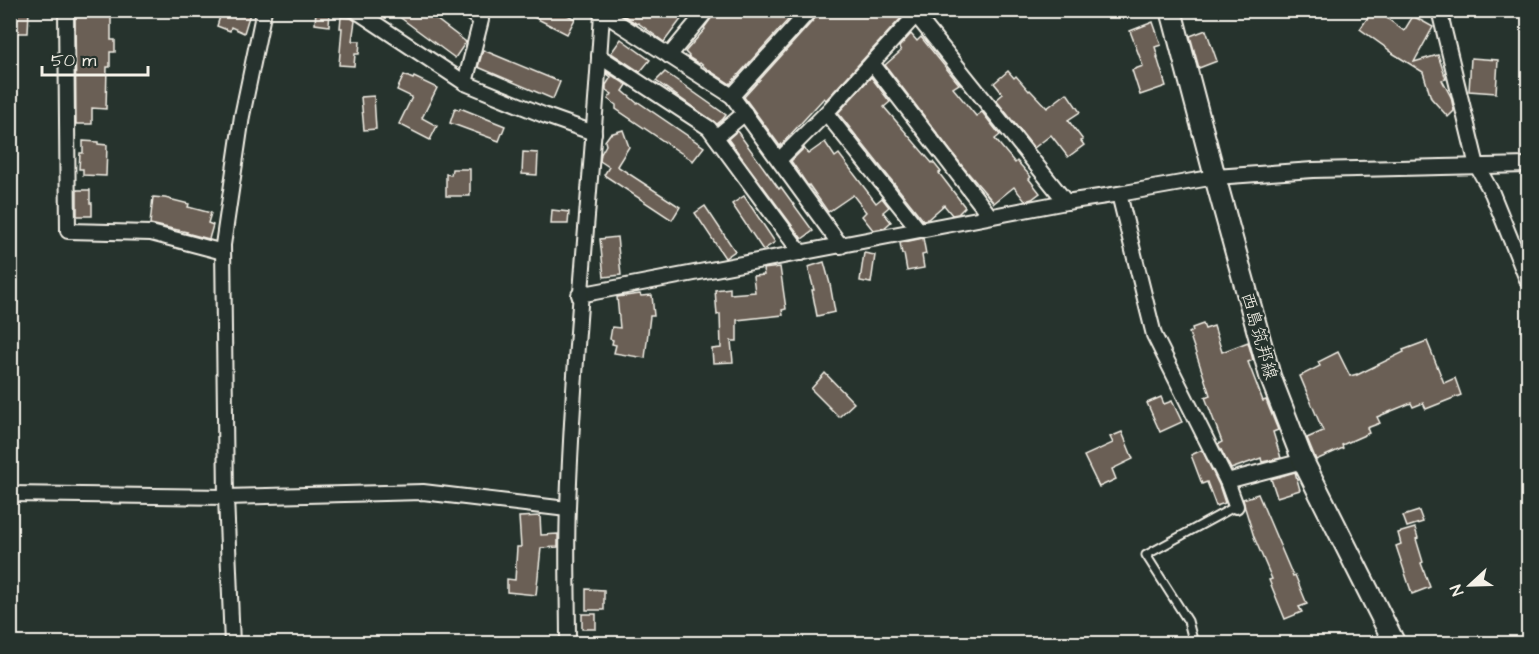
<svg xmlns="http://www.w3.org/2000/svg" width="1539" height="654" viewBox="0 0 1539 654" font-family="'Architects Daughter','Klee One',sans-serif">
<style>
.building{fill:#6a5f54;stroke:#f4f1e8;stroke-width:1.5}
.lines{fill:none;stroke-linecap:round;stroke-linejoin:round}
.service-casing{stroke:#f4f1e8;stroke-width:11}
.minor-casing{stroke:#f4f1e8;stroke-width:18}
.secondary-casing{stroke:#f4f1e8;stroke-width:24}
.service{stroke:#26332d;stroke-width:7}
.minor{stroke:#26332d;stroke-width:14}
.secondary{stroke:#26332d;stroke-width:20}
.labels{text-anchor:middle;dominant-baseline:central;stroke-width:4.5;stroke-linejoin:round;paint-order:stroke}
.street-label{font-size:18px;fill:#f4f1e8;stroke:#26332d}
</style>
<rect width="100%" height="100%" fill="#26332d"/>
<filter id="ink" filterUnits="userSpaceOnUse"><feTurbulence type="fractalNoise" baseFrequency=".0167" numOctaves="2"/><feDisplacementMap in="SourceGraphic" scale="12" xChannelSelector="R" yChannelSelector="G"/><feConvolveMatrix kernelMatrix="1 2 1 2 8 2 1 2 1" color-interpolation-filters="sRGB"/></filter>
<g filter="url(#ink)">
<!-- building -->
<g class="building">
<path d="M 10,10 L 29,10 L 28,33 L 10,33 Z"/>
<path d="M 75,10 L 111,10 L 111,40 L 115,40 L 115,52 L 110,52 L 110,67 L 107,67 L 106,109 L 92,108 L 92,124 L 76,124 Z"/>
<path d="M 222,10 L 251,10 L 244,33 L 231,27 L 230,31 L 217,26 Z"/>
<path d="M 316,10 L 330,10 L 329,26 L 315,24 Z"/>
<path d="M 390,10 L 424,10 L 466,42 L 455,58 Z"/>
<path d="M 520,10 L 559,10 L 575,19 L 567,34 Z"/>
<path d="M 615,10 L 688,10 L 664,42 L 638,23 L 637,24 Z"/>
<path d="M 717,10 L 797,10 L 730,84 L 707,69 L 700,63 L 699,64 L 688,57 L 689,56 L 685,52 L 705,29 L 704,28 Z"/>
<path d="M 819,10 L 894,10 L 902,17 L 826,100 L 824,98 L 780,146 L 744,97 L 817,16 Z"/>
<path d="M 1373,10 L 1376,10 L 1404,31 L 1413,16 L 1433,27 L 1414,62 L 1438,55 L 1446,79 L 1442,80 L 1451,97 L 1454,111 L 1448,117 L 1431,98 L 1423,72 L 1389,51 L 1389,50 L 1360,29 Z"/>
<path d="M 341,17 L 351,18 L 355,21 L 352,41 L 360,41 L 359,54 L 355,54 L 354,66 L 339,65 L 342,28 L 340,28 Z"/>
<path d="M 1153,22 L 1161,45 L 1155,47 L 1158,57 L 1157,57 L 1166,86 L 1140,95 L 1132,70 L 1143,66 L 1130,31 Z"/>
<path d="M 1206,30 L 1217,61 L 1199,68 L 1190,36 Z"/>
<path d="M 911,34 L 917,41 L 921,37 L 959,84 L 953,88 L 976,116 L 982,112 L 1000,135 L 995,139 L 1015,163 L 1017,161 L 1031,177 L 1029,179 L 1040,193 L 1032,199 L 1025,201 L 1014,187 L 994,203 L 963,167 L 885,65 L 901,51 L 899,47 Z"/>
<path d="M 621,39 L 650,60 L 640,72 L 611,53 Z"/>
<path d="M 483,50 L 560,82 L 553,99 L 478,67 Z"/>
<path d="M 1471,58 L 1498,60 L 1496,93 L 1469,91 Z"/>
<path d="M 1008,71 L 1014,78 L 1016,76 L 1029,91 L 1030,90 L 1047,108 L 1067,93 L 1080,112 L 1068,120 L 1083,140 L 1081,141 L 1084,145 L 1068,157 L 1051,135 L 1034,148 L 996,100 L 1003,94 L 994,83 Z"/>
<path d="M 607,72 L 627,85 L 623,91 L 637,103 L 638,102 L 704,147 L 693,161 L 616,109 L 616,105 L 608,99 L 612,94 L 606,90 L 606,85 L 611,77 L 607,74 Z"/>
<path d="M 665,72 L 726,115 L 723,119 L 717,124 L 656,81 Z"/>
<path d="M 404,75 L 413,79 L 414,77 L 437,88 L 422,118 L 437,126 L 430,140 L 399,124 L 412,97 L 397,90 Z"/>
<path d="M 871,77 L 890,102 L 884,107 L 932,163 L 933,162 L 941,172 L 939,173 L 965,207 L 958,214 L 952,215 L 944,205 L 928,219 L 923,220 L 838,113 Z"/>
<path d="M 374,96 L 376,129 L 364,130 L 361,97 Z"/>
<path d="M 455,108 L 459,110 L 460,108 L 505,126 L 499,141 L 450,123 Z"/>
<path d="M 623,130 L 629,147 L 617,166 L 680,207 L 672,220 L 604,175 L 609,167 L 600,161 L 601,154 L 606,145 L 605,141 L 610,134 Z"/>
<path d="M 737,131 L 779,189 L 781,187 L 813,231 L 802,239 L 728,139 Z"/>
<path d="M 83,141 L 98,142 L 98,144 L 107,145 L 106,176 L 83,175 L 83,169 L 79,169 L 80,153 L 83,153 Z"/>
<path d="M 825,142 L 835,157 L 839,154 L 876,203 L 882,198 L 889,207 L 883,212 L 891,222 L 884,228 L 873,230 L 862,216 L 866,212 L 853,195 L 828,212 L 809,185 L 808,186 L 791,161 L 804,148 L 808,154 Z"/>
<path d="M 523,152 L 538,153 L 537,175 L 522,174 Z"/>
<path d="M 452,169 L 470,169 L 470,196 L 446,196 L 446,174 L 451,175 Z"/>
<path d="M 77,190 L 90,190 L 90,203 L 92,203 L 92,216 L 77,216 Z"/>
<path d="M 744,196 L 775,242 L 763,250 L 732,204 Z"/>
<path d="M 153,197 L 165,198 L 189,204 L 188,207 L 211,213 L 208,223 L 213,225 L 209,239 L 186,233 L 187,232 L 150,224 Z"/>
<path d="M 705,206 L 735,251 L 725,258 L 695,213 Z"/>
<path d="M 552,210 L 569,212 L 568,224 L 551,224 Z"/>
<path d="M 617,237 L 621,275 L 604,277 L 600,239 Z"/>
<path d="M 923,238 L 926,254 L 922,255 L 924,268 L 907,271 L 904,254 L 902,254 L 900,243 Z"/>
<path d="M 864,253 L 875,255 L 871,283 L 860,281 Z"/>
<path d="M 824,262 L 830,284 L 835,312 L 817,316 L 812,290 L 814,290 L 808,267 Z"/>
<path d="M 780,267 L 786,309 L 782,310 L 783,315 L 737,320 L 737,341 L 731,341 L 733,362 L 713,363 L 712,349 L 721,348 L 720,314 L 717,315 L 715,290 L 730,288 L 730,294 L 755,292 L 753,276 L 764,275 L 763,269 Z"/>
<path d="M 640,294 L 641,296 L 652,295 L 654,316 L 650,316 L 645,358 L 614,353 L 616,345 L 612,344 L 613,340 L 610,339 L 612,327 L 620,328 L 617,297 Z"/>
<path d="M 1203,324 L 1205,329 L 1214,326 L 1222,352 L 1248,342 L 1253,360 L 1248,362 L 1263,401 L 1266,400 L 1278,430 L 1273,432 L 1281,458 L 1262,462 L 1261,458 L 1231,469 L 1218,444 L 1222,442 L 1205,397 L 1210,395 L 1189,333 L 1193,331 L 1192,328 Z"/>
<path d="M 1427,341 L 1444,383 L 1455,378 L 1461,395 L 1426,409 L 1423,403 L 1413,407 L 1411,403 L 1377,417 L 1380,423 L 1367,428 L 1369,433 L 1342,445 L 1343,448 L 1316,460 L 1307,438 L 1323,431 L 1300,376 L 1320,366 L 1318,362 L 1338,352 L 1350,376 L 1357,374 L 1357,375 L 1404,352 L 1403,350 Z"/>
<path d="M 825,373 L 854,403 L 839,417 L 811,389 Z"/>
<path d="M 1161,397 L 1164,404 L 1172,401 L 1182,422 L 1160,432 L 1147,403 Z"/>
<path d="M 1122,432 L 1133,459 L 1112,469 L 1116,479 L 1099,487 L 1084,456 L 1113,443 L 1110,437 Z"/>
<path d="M 1202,450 L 1219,485 L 1225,503 L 1216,506 L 1207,482 L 1202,484 L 1191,455 Z"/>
<path d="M 1295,472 L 1300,490 L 1277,497 L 1271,479 Z"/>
<path d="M 1258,494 L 1293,576 L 1295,575 L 1307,604 L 1299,607 L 1302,612 L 1285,619 L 1269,580 L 1272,579 L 1254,537 L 1245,508 L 1243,499 Z"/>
<path d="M 1419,511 L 1423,522 L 1407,527 L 1403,516 Z"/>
<path d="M 540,516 L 541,535 L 558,534 L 558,547 L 541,548 L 536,595 L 507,592 L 507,579 L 515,580 L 517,547 L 521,547 L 519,517 Z"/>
<path d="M 1415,528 L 1418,538 L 1416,539 L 1423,562 L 1421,563 L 1430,587 L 1412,594 L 1396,546 L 1401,544 L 1398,533 Z"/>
<path d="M 586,589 L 604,590 L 604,610 L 586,610 Z"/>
<rect x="582" y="614" width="14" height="15"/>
</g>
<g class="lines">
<!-- service casing -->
<g class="service-casing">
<path id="service" d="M 1194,644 L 1188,621 L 1146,555 L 1236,506"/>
</g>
<!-- minor casing -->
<g class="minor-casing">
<g id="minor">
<path d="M 66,10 L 68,231 L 151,233 L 223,252"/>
<path d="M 355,10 L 465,83 L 546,116 L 594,133"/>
<path d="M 598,10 L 732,96 L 841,246"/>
<path d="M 912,10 L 1066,202"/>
<path d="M 1439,10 L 1477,166 L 1492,193 L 1528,282"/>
<path d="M 599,56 L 709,128 L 801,253"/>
<path d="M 669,56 L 707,10"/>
<path d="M 872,63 L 990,216"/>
<path d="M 465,83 L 481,20 L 466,10"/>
<path d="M 732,96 L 810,10"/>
<path d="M 826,113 L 919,230"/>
<path d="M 716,137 L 745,113"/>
<path d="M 779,160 L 826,113 L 916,15"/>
<path d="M 1119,194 L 1154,335 L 1227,481 L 1236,506"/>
<path d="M 579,295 L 1066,202 L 1119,194 L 1215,177 L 1313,170 L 1528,165"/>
<path d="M 1227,481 L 1303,461"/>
<path d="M 10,494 L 226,497 L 423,492 L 567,509"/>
<path d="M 232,644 L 226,497 L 223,245 L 242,116 L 264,10"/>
<path d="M 568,644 C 568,598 566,552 568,507 C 574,342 592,178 602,13 L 604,10"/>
</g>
</g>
<!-- secondary casing -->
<g class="secondary-casing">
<path id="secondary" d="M 1171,10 L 1215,177 L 1270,376 L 1303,461 L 1395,644"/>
</g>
<!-- service -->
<use href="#service" class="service"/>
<!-- minor -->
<use href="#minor" class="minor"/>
<!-- secondary -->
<use href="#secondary" class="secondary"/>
</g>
</g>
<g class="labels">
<!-- street labels -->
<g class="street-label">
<text transform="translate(1259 336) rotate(74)">西島筑邦線</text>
</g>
</g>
<!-- margin -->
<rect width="1539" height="654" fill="none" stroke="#26332d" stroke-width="36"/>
<rect x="18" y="18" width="1503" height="618" fill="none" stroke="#f4f1e8" stroke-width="2" filter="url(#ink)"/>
<!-- north arrow -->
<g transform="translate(1470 585) rotate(248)" stroke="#26332d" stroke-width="4.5" paint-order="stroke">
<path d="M0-4.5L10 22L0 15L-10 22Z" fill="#f4f1e8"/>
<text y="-9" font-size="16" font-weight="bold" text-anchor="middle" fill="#f4f1e8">N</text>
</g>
<!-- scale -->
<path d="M42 66v9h106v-9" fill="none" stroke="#f4f1e8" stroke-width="3"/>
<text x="51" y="66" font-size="18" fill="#f4f1e8" stroke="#26332d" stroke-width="4.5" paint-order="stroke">50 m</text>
</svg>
